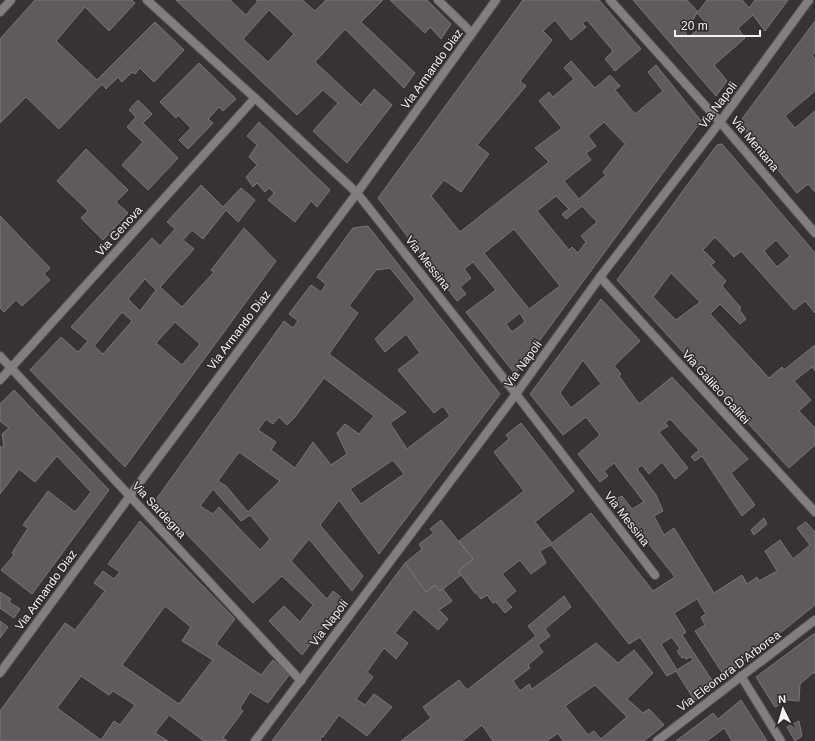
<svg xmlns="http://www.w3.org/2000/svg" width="815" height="741" viewBox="0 0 815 741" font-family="Arial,sans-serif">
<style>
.building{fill:#5f5a5c;stroke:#7a7678;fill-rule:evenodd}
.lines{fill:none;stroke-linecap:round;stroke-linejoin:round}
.minor-casing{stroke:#565251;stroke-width:10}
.tertiary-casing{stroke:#565251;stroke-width:10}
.minor{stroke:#817f7e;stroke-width:8}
.tertiary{stroke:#817f7e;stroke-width:8}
.labels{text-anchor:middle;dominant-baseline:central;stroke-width:3;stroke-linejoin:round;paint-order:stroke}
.street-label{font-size:12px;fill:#f6f3f3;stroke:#2d2928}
</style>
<rect width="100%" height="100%" fill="#373332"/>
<!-- building -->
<g class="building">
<path d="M 35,0 L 132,0 L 135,3 L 109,31 L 85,7 L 56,41 L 97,80 L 155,22 L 184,50 L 154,82 L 140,68 L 135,74 L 132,72 L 122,82 L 118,77 L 106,89 L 102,84 L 59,129 L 26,97 L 0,123 L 0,39 Z"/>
<path d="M 176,0 L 230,0 L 246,15 L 258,1 L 256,0 L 302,0 L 315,11 L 326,0 L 383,0 L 361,22 L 415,73 L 404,88 L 345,29 L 315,62 L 361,105 L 374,89 L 392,105 L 347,163 L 313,131 L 338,103 L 323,90 L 297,115 ZM 269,10 L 294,34 L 268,62 L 243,39 Z"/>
<path d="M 390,0 L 427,0 L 451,24 L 441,39 L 430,27 L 425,33 Z"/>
<path d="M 523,0 L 599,0 L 641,49 L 615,71 L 605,59 L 613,51 L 587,20 L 582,23 L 586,27 L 571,40 L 555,20 L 543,31 L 552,40 L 520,81 L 526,86 L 477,145 L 489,154 L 461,192 L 444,180 L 431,196 L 460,232 L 549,162 L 535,148 L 562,128 L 539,101 L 549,92 L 553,97 L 574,79 L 564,68 L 571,61 L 595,88 L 610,75 L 620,86 L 615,90 L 635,114 L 663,91 L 648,72 L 656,65 L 701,121 L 515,374 L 466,312 L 496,290 L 473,262 L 464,269 L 471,278 L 460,287 L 466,294 L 457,301 L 378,198 ZM 604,122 L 625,144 L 603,172 L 606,175 L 579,199 L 564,181 L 591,160 L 586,153 L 596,146 L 588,136 ZM 556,196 L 569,209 L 562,214 L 566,219 L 582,206 L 597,222 L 581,236 L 586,242 L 578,253 L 572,247 L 569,250 L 537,211 ZM 514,229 L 560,286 L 529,309 L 484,253 ZM 520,313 L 525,322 L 512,332 L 506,324 Z"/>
<path d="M 633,0 L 687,0 L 698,12 L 707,0 L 742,0 L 749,8 L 755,0 L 788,0 L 765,31 L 753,15 L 738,28 L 745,38 L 714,65 L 727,81 L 716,96 ZM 697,13 L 706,23 L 689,37 L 685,33 Z"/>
<path d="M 815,21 L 815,53 L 812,55 L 815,59 L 815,91 L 785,116 L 795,128 L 815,111 L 815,192 L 808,184 L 797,193 L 739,123 Z"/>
<path d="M 199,63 L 236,99 L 223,111 L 219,107 L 208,119 L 213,123 L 188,149 L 179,140 L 191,128 L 178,115 L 176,118 L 160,102 Z"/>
<path d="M 138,100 L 152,114 L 143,123 L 178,158 L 148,190 L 122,165 L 143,142 L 127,127 L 136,117 L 129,110 Z"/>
<path d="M 259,122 L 330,190 L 317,207 L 311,201 L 295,222 L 268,200 L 274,193 L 269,188 L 265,192 L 257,183 L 253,187 L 246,177 L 257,165 L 249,157 L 257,145 L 247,136 Z"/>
<path d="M 722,144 L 815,253 L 815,313 L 805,301 L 794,310 L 741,251 L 734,257 L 715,237 L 703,250 L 715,262 L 711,265 L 726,281 L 722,286 L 741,308 L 739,309 L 746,319 L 740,324 L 720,304 L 710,314 L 769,378 L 782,367 L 784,370 L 815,345 L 815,371 L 812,367 L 794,381 L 811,400 L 799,411 L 815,428 L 815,445 L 789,468 L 617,280 L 717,145 ZM 776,240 L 790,256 L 777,267 L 764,251 ZM 671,273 L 700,302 L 676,320 L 653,297 Z"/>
<path d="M 86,149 L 128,190 L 116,202 L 128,213 L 103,240 L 81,218 L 88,211 L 57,181 Z"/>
<path d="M 201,185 L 223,207 L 241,188 L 255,200 L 238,222 L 226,210 L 203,239 L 192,230 L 183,240 L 194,249 L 160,287 L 182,307 L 214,272 L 211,270 L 244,228 L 276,261 L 125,467 L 30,370 L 61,337 L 78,352 L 88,341 L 71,327 L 152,238 L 160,246 L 175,229 L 167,222 ZM 145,279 L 156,290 L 140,311 L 128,299 ZM 122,312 L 132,321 L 103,354 L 94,346 ZM 175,322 L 200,344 L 182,365 L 156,343 Z"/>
<path d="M 0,216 L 50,268 L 44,274 L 50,280 L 22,306 L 16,300 L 4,312 L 0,308 Z"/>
<path d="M 368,226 L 500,394 L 379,554 L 339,500 L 320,525 L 363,576 L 352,591 L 309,539 L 291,561 L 327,599 L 333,591 L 344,600 L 302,655 L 269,621 L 284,606 L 300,622 L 313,605 L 282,576 L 253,603 L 155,501 L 284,321 L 293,328 L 298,321 L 289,314 L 311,285 L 321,292 L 326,284 L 317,277 L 353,228 ZM 390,268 L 415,299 L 375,339 L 385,352 L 406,334 L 420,353 L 398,370 L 434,413 L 443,406 L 450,416 L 407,449 L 390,423 L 406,412 L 329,354 L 358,313 L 349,306 L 376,270 ZM 324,378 L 374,416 L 359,434 L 345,424 L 337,433 L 347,454 L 331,465 L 313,442 L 295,468 L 271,450 L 276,442 L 258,430 L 266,419 L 273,424 L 279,417 L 287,425 L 295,417 ZM 239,452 L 280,481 L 248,512 L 226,486 L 218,481 ZM 393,460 L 404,474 L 361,504 L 350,489 ZM 213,489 L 241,521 L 250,515 L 270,539 L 260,550 L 219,507 L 213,514 L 200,506 Z"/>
<path d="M 601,299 L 640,341 L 614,366 L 621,374 L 619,376 L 639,404 L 672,377 L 748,459 L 731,473 L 755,505 L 742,516 L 702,456 L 695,461 L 691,457 L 699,450 L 670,419 L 665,423 L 668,426 L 659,432 L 688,468 L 675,479 L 662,462 L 649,474 L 642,465 L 637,469 L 656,495 L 663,511 L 654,516 L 664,535 L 674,528 L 714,593 L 742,575 L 747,584 L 757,577 L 759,581 L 777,571 L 765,551 L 780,540 L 793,559 L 810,545 L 797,528 L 806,522 L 815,532 L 815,605 L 725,677 L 695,631 L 705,625 L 701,617 L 706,614 L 697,599 L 674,613 L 686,632 L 682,635 L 715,685 L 695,701 L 676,671 L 667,676 L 640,637 L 629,644 L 551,545 L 540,551 L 546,563 L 531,574 L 520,560 L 502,574 L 516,591 L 505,600 L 512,607 L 505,613 L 496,602 L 493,603 L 487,595 L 481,599 L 476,593 L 475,593 L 458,571 L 473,559 L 459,541 L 524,491 L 494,452 L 509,439 L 506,435 L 521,423 L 574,491 L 535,522 L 552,543 L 591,513 L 653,591 L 675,577 L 614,500 L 622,496 L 632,509 L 644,502 L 614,463 L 604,471 L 608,476 L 600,482 L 578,454 L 600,435 L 586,417 L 563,435 L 530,394 ZM 583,360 L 601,384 L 571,408 L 560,393 ZM 672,637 L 680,649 L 677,651 L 682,658 L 685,657 L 686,659 L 691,657 L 693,660 L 677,670 L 661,644 Z"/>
<path d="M 14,390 L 109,490 L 32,594 L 1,570 L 14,555 L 12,553 L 28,528 L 23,525 L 48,491 L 75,512 L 91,492 L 57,456 L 35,482 L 19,469 L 0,494 L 0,447 L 4,447 L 2,434 L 9,428 L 0,421 L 0,404 Z"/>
<path d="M 764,518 L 767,524 L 754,535 L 751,530 Z"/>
<path d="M 441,520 L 473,559 L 458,571 L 461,575 L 443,589 L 440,591 L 435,585 L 426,592 L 405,563 L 422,549 L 419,544 L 434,533 L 430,529 Z"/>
<path d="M 140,521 L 235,619 L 216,644 L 261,675 L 273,660 L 289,675 L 268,703 L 250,692 L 240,708 L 243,711 L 223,738 L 227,741 L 204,741 L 169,715 L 155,733 L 168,741 L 0,741 L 0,711 L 65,623 L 75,630 L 105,591 L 94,583 L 103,571 L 114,579 L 120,572 L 108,564 ZM 165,606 L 191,627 L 182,641 L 213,660 L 179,704 L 122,665 ZM 81,676 L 109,695 L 113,691 L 135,705 L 120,725 L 114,721 L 101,740 L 57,708 Z"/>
<path d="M 405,563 L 426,592 L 435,585 L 440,591 L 443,589 L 452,601 L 439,610 L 448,619 L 438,630 L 414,609 L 395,633 L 408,643 L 396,659 L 384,648 L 367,672 L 373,677 L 356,699 L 365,705 L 374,694 L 392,707 L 367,736 L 339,715 L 323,737 L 322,736 L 320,739 L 321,741 L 272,741 Z"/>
<path d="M 0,592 L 11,599 L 9,602 L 20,609 L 14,618 L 0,608 Z"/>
<path d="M 564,596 L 571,607 L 545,629 L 550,636 L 538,645 L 543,652 L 528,665 L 530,668 L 513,681 L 520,691 L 529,684 L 532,689 L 596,643 L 618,663 L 634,650 L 653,673 L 627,699 L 643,713 L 649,709 L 664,725 L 644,741 L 563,741 L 558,733 L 547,741 L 493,741 L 482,725 L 462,741 L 401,741 L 431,718 L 423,707 L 459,680 L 467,690 L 536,636 L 528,626 ZM 595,685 L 627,717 L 601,739 L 594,731 L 588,735 L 565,706 Z"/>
<path d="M 0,621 L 8,627 L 0,638 Z"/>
<path d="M 815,633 L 815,674 L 814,672 L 800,684 L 799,701 L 788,700 L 775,707 L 756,677 Z"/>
<path d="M 741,700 L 767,741 L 732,741 L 724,728 L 707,741 L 676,741 L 713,713 L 718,719 Z"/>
<path d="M 799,721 L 802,736 L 795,741 L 787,727 Z"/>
</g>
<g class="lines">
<!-- minor casing -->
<g class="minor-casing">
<g id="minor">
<path d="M 147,0 L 255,98 L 357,193 L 516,394 L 655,575"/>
<path d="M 438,0 L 472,33"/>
<path d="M 610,0 L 720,122 L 815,233"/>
<path d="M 600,277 L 815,512"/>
<path d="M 0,356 L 301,681"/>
<path d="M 0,380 L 255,98"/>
<path d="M 0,673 L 146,474 L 357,193 L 496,0"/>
<path d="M 741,676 L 781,741"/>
<path d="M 255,741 L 516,394 L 600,277 L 720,122 L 809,0"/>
<path d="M 657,741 L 815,620"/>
</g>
</g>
<!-- tertiary casing -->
<g class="tertiary-casing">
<path id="tertiary" d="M 0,12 L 11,0"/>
</g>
<!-- minor -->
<use href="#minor" class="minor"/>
<!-- tertiary -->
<use href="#tertiary" class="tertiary"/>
</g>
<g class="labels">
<!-- street labels -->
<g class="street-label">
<text transform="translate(432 69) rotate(-54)">Via Armando Diaz</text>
<text transform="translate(718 105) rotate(-53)">Via Napoli</text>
<text transform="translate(755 144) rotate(50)">Via Mentana</text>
<text transform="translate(119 231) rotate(-48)">Via Genova</text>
<text transform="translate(428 263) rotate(52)">Via Messina</text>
<text transform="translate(239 330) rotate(-53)">Via Armando Diaz</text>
<text transform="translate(523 364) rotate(-54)">Via Napoli</text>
<text transform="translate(716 387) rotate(48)">Via Galileo Galilei</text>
<text transform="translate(159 510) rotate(47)">Via Sardegna</text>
<text transform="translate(627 519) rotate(52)">Via Messina</text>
<text transform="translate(46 590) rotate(-54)">Via Armando Diaz</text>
<text transform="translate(329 623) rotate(-53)">Via Napoli</text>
<text transform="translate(729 671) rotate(-37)">Via Eleonora D'Arborea</text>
</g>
</g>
<!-- north arrow -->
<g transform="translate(783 709) rotate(355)" stroke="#2d2928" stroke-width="3" paint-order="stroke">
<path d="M0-3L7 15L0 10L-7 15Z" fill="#f6f3f3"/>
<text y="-6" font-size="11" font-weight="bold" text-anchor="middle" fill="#f6f3f3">N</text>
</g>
<!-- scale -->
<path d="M675 30v6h85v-6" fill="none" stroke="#f6f3f3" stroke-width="2"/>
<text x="681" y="30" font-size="12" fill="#f6f3f3" stroke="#2d2928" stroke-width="3" paint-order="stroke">20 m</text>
</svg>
